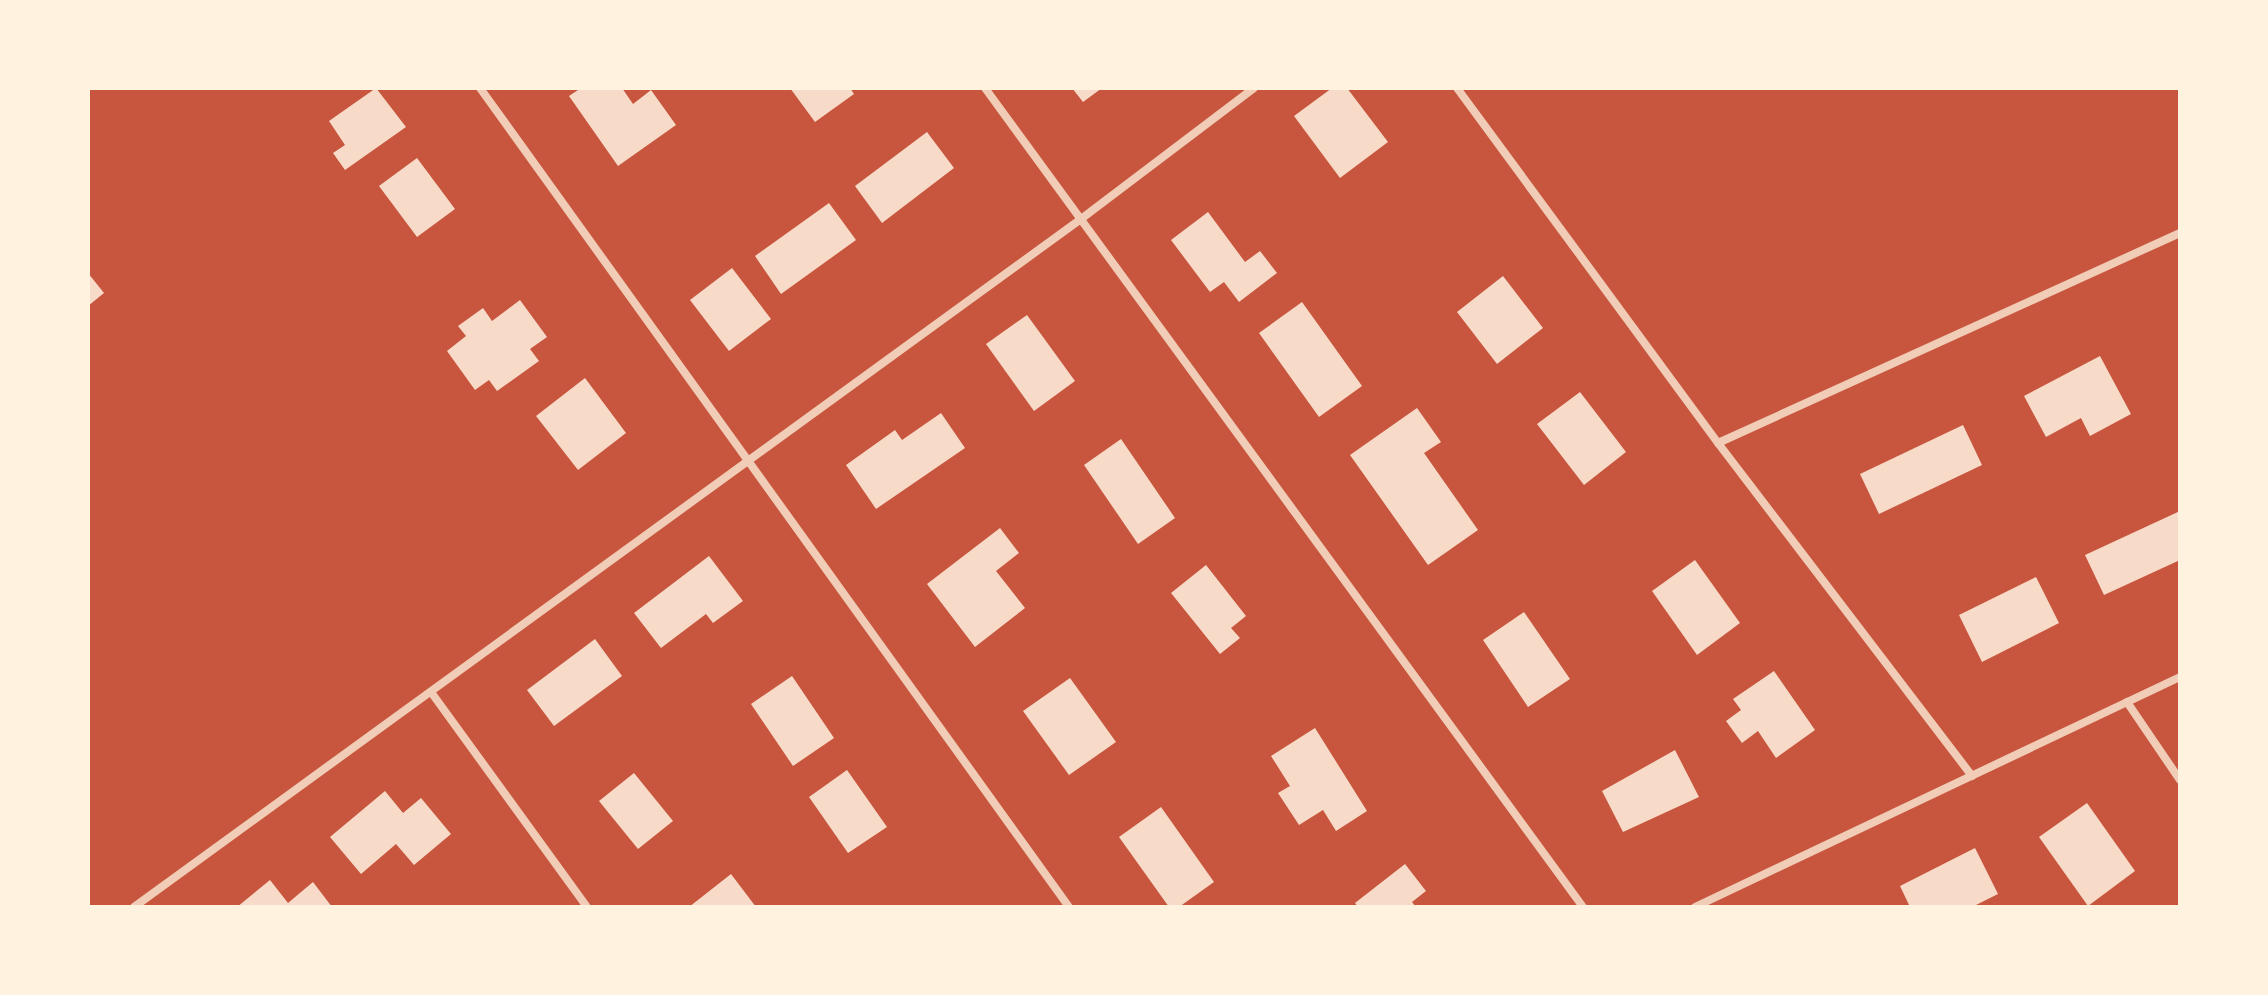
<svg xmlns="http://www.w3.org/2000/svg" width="2268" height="995" viewBox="0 0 2268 995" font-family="'Source Sans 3',sans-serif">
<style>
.building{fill:#f7dbc8}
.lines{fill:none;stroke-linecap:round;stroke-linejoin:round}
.minor{stroke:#f1ccb7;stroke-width:8}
</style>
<rect width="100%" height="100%" fill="#c8553d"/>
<!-- building -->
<g class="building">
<path d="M 376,88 L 406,127 L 345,170 L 333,153 L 345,145 L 329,121 Z"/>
<path d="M 581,88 L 622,88 L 633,104 L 651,90 L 676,125 L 618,166 L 569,96 Z"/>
<path d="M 790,88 L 850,88 L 854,94 L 815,122 Z"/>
<path d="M 1072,88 L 1102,88 L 1083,102 Z"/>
<path d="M 1332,88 L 1347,88 L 1388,142 L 1340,178 L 1294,116 Z"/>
<path d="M 927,132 L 954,168 L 882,223 L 855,186 Z"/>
<path d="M 417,158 L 455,209 L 417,237 L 379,186 Z"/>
<path d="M 829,203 L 856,240 L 781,294 L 755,256 Z"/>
<path d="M 1208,212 L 1245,262 L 1260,251 L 1277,273 L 1239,302 L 1224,282 L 1210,292 L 1171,240 Z"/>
<path d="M 732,268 L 771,319 L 729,351 L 690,300 Z"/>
<path d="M 88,273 L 104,293 L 88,306 Z"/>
<path d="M 1503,276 L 1543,328 L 1497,364 L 1457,312 Z"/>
<path d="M 520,300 L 547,337 L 530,349 L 539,361 L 497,391 L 489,380 L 475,390 L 447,351 L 466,336 L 458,326 L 483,308 L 492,321 Z"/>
<path d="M 1302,302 L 1362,386 L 1319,417 L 1259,333 Z"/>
<path d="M 1027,315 L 1075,381 L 1034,411 L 986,344 Z"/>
<path d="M 2100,356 L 2131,414 L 2090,436 L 2081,418 L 2046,437 L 2024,396 Z"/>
<path d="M 585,378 L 626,433 L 578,470 L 536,416 Z"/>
<path d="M 1580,392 L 1626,452 L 1584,485 L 1537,424 Z"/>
<path d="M 1417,408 L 1441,442 L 1424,453 L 1478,530 L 1428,565 L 1350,455 Z"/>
<path d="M 941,413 L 965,448 L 876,509 L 846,465 L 895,430 L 902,440 Z"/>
<path d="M 1963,425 L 1982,465 L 1879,514 L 1860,474 Z"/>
<path d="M 1121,439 L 1175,518 L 1138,544 L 1084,465 Z"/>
<path d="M 2180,511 L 2180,560 L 2104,595 L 2085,555 Z"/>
<path d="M 1000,528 L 1019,553 L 996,571 L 1025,608 L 975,647 L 927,584 Z"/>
<path d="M 709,556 L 743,601 L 713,623 L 706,614 L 661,648 L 634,613 Z"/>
<path d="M 1695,560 L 1740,623 L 1697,655 L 1652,591 Z"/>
<path d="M 1206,565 L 1246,616 L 1231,628 L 1240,638 L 1220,654 L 1171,593 Z"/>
<path d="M 2036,577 L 2059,623 L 1982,662 L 1959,615 Z"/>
<path d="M 1524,612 L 1570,679 L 1528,707 L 1483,640 Z"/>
<path d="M 595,639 L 622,676 L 554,726 L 527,690 Z"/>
<path d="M 1774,671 L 1815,730 L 1776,758 L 1758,731 L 1742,743 L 1726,721 L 1741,710 L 1733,699 Z"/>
<path d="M 792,676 L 834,738 L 793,766 L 751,704 Z"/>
<path d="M 1070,678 L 1116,742 L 1069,775 L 1023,711 Z"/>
<path d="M 1315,728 L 1367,811 L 1336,831 L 1323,810 L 1299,825 L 1278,793 L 1290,786 L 1271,756 Z"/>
<path d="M 1675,750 L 1699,797 L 1623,832 L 1602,791 Z"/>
<path d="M 847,770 L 887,827 L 848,853 L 809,797 Z"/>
<path d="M 634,773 L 673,821 L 638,849 L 599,801 Z"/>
<path d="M 385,791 L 403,813 L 421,798 L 451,834 L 414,865 L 396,844 L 361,874 L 330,837 Z"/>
<path d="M 2087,803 L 2135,871 L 2088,906 L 2039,837 Z"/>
<path d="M 1161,807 L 1214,882 L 1179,907 L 1169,907 L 1119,837 Z"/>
<path d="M 1975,848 L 1998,894 L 1972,907 L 1910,907 L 1900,886 Z"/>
<path d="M 1405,864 L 1426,891 L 1412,902 L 1416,907 L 1358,907 L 1355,903 Z"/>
<path d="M 731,874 L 756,907 L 689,907 Z"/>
<path d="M 270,880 L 288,903 L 313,882 L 332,907 L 237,907 Z"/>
</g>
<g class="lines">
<!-- minor -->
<g class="minor">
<path d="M 480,88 L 1069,907"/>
<path d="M 985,88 L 1583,907"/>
<path d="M 1457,88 L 1718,443 L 1972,776"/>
<path d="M 1718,443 L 2180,233"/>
<path d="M 431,692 L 587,907"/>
<path d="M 2127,702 L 2180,780"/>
<path d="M 134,907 L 1081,219 L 1254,88"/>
<path d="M 1695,907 L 2180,677"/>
</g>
</g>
<!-- border -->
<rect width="2268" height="995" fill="none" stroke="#fff3e0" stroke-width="180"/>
</svg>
